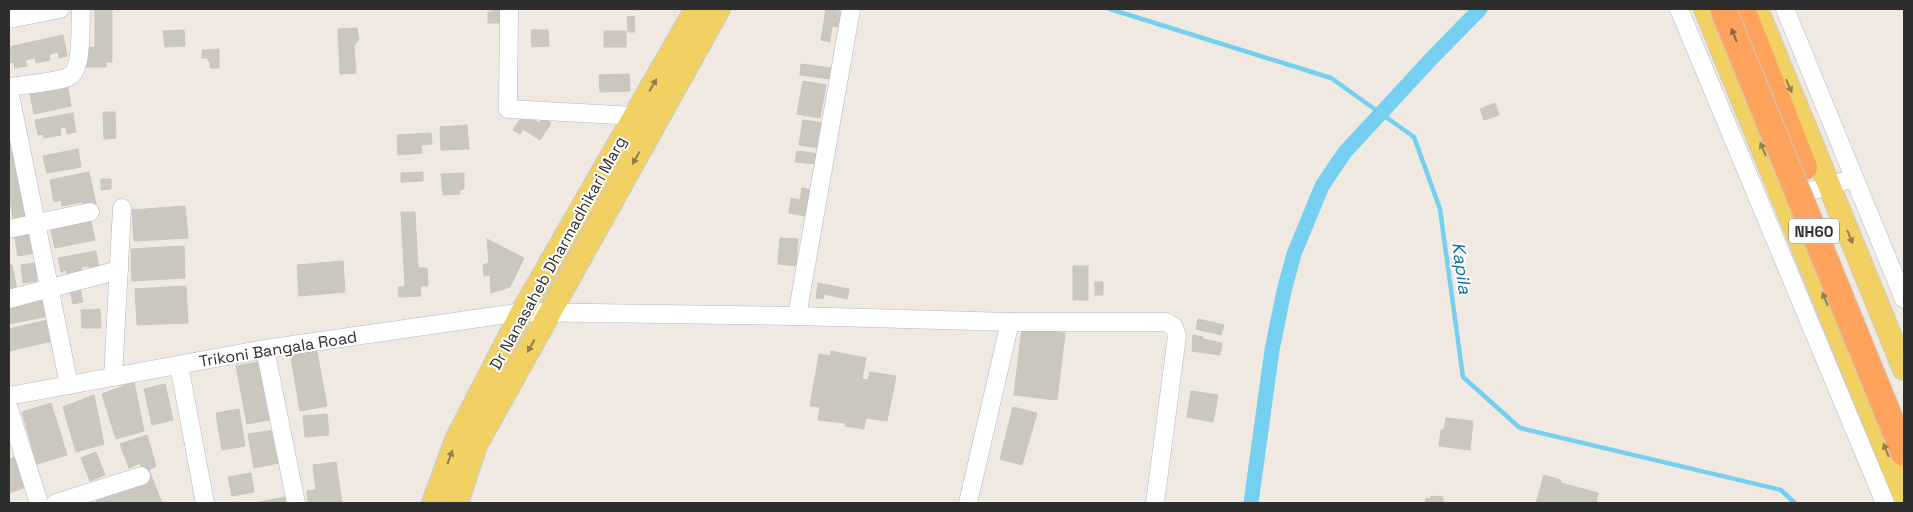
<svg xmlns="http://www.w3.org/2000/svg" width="1913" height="512" viewBox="0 0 1913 512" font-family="'Space Grotesk',sans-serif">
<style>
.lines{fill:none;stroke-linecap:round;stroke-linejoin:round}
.stream{stroke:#75cff0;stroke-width:4.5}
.canal{stroke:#75cff0;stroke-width:15}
.building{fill:#cbc7bf;stroke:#cbc5ba}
.minor-casing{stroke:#b4b7c1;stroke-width:19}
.major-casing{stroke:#c9c9c9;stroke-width:24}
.highway-casing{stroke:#c9c9c9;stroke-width:28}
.minor{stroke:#fff;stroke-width:18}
.major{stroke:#f2d163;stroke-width:22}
.highway{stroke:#ffa35c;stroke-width:26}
.highway-bridge-casing{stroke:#c9c9c9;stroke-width:28;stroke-linecap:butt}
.highway-bridge{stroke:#ffa35c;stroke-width:26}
.oneway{fill:#8c6343}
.oneway2{fill:#908048}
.labels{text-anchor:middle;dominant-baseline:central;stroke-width:4;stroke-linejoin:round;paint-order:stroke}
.shield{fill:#fff;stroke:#6d6d6d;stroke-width:1}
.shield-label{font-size:15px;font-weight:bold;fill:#2e2e2e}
.street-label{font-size:16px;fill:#2e2e2e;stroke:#fff}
.water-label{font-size:18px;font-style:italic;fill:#0d6fa3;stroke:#fff}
</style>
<rect width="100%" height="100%" fill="#efe9e1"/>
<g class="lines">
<!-- stream -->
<path class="stream" d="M 1110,9 L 1331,78 L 1414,137 L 1440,209 L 1463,377 L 1520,428 L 1781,490 L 1795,503"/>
<!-- canal -->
<path class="canal" d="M 1251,503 L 1272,350 L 1284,291 L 1294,254 L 1322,186 L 1345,152 L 1432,58 L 1480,9"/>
</g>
<!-- building -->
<g class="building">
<path d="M 95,9 L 112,9 L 112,62 L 106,62 L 106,67 L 86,67 L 87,47 L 95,47 Z"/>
<path d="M 492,9 L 505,9 L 505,23 L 488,23 L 488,12 L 492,12 Z"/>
<path d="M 826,9 L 845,12 L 843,28 L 832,26 L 830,42 L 821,40 Z"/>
<path d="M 634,16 L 635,32 L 628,32 L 627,17 Z"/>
<path d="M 357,28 L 359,39 L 354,46 L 356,73 L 340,74 L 338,29 Z"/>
<path d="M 184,30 L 185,46 L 165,47 L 163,31 Z"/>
<path d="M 531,30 L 548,30 L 549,46 L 532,47 Z"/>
<rect x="604" y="31" width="22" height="16"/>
<path d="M 63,35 L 67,56 L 59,58 L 58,52 L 49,54 L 50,60 L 36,63 L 35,58 L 25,60 L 27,66 L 15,68 L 13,62 L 9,63 L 9,47 Z"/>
<path d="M 219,49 L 219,68 L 210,68 L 210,61 L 208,61 L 208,58 L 202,58 L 202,50 Z"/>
<path d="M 801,64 L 831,68 L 830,79 L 800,75 Z"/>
<path d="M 629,74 L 630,91 L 600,92 L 599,75 Z"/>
<path d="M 803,81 L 826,85 L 820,118 L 797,114 Z"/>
<path d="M 67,83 L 71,106 L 34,114 L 29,90 Z"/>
<path d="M 1495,103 L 1499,115 L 1484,120 L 1480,109 Z"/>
<path d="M 103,112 L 115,112 L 116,138 L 104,139 Z"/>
<path d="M 73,113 L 76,132 L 67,134 L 66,127 L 60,128 L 61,135 L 44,138 L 43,134 L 38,135 L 35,120 Z"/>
<path d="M 524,113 L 539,123 L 543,118 L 551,123 L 540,140 L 523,129 L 520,134 L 513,130 Z"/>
<path d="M 803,120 L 825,123 L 820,148 L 799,145 Z"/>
<path d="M 467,125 L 469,149 L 441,150 L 440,127 Z"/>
<path d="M 431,133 L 432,144 L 421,145 L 422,153 L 398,155 L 397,135 Z"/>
<path d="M 14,137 L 32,218 L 14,222 L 9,196 L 9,138 Z"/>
<path d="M 78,149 L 81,167 L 47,173 L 43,156 Z"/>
<path d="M 797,151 L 820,154 L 819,164 L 795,162 Z"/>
<path d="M 89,172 L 96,204 L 83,207 L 82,202 L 62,206 L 61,200 L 54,202 L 50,180 Z"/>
<path d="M 423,172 L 423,181 L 401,182 L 401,173 Z"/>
<path d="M 464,173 L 464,189 L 460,190 L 460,194 L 443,195 L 441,174 Z"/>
<path d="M 101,179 L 111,179 L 111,189 L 101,190 Z"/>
<path d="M 802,188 L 816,191 L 811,217 L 789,213 L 791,198 L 800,200 Z"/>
<path d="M 185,206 L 188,238 L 134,241 L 132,210 Z"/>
<path d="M 401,212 L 415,212 L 418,268 L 427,268 L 428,286 L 420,286 L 421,296 L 399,297 L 398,287 L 405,287 Z"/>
<path d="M 90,218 L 95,240 L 55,248 L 50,226 Z"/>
<path d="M 32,230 L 35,253 L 18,256 L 14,233 Z"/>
<path d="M 780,238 L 798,239 L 796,266 L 778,264 Z"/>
<path d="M 487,239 L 524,258 L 510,287 L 491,293 L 490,275 L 484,276 L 483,265 L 489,263 Z"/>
<path d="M 184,246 L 185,278 L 132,281 L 131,249 Z"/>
<path d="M 96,251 L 99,269 L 90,270 L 89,266 L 81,267 L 82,272 L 67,274 L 66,270 L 61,272 L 58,258 Z"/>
<path d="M 343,261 L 345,292 L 299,296 L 297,265 Z"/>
<path d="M 35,263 L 37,281 L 23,283 L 21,265 Z"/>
<path d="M 9,265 L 12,265 L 17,290 L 9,292 Z"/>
<rect x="1073" y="266" width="15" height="34"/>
<rect x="1095" y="282" width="8" height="13"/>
<path d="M 818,283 L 849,289 L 847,299 L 824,294 L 823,299 L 816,298 Z"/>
<path d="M 79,284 L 83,302 L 73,304 L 69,286 Z"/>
<path d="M 186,286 L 188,323 L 137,325 L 135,289 Z"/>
<path d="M 49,296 L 53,315 L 9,324 L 9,305 Z"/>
<path d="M 100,309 L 101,328 L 82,328 L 81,310 Z"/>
<path d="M 52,319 L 56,340 L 9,351 L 9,329 Z"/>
<path d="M 1198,319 L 1224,325 L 1221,335 L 1196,329 Z"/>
<path d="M 1022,327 L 1065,333 L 1057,400 L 1014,395 Z"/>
<path d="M 1193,335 L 1203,337 L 1203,339 L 1222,343 L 1220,355 L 1192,351 Z"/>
<path d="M 316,347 L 327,406 L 300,411 L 290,352 Z"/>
<path d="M 831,351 L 866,358 L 862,379 L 868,380 L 870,372 L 896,376 L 887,421 L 866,418 L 864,429 L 845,426 L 845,423 L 818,420 L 820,407 L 810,406 L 819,354 L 830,356 Z"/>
<path d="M 263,361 L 274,419 L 247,424 L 236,366 Z"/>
<path d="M 134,382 L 144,431 L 116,439 L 102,394 Z"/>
<path d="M 165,384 L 173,420 L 152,425 L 144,389 Z"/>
<path d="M 1191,391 L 1218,395 L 1213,422 L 1187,417 Z"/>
<path d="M 94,395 L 104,444 L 76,452 L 63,407 Z"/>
<path d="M 51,403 L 67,455 L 37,464 L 22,412 Z"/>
<path d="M 1013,407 L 1037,413 L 1022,465 L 1000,459 Z"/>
<path d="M 239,409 L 245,446 L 222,450 L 216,413 Z"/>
<path d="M 327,414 L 329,435 L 305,437 L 303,416 Z"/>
<path d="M 1446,418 L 1473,421 L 1470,450 L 1439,446 L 1441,430 L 1444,430 Z"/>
<path d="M 274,430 L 279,463 L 254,468 L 248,434 Z"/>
<path d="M 147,435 L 156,466 L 149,470 L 162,503 L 97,503 L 96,497 L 146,484 L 140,463 L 129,468 L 120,444 Z"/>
<path d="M 96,452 L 105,475 L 90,481 L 81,458 Z"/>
<path d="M 16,457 L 26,487 L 9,493 L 9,459 Z"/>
<path d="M 336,462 L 342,503 L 308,503 L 307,491 L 316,490 L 313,465 Z"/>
<path d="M 251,473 L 254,492 L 232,496 L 228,477 Z"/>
<path d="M 1544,475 L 1561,480 L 1561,483 L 1598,493 L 1596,503 L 1536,503 Z"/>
<path d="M 289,496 L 290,503 L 261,503 L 260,502 Z"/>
<path d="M 1431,496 L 1443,497 L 1443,503 L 1425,503 L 1426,498 L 1431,499 Z"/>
</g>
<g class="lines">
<!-- minor casing -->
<g class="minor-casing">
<g id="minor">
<path d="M 509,9 L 508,109 L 635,116 L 645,120"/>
<path d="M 1679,9 L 1885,503"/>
<path d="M 1785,9 L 1904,299"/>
<path d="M 9,19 L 60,9"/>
<path d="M 9,87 C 22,85 60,82 70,76 C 83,68 80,23 81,9"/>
<path d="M 9,90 L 69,385"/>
<path d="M 1788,198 L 1854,178"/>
<path d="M 9,229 L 90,212"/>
<path d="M 9,299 L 119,270"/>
<path d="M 797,316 L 851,9"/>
<path d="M 1010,322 L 1166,322 L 1174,327 L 1177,336 L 1155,503"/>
<path d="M 265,349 L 296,503"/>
<path d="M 179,365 L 205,503"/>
<path d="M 113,377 L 122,208"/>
<path d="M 9,396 L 265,349 L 522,312 L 797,316 L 1010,322 L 968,503"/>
<path d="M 9,409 L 39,503"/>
<path d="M 56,503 L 141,476"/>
</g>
</g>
<!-- major casing -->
<g class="major-casing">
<g id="major">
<path d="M 1705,9 L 1904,495"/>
<path d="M 1757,9 L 1904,369"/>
<path d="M 433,503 L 456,440 L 522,312 L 696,9"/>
<path d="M 457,503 L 476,445 L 719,9"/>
</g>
</g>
<!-- highway casing -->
<g class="highway-casing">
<path id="highway" d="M 1742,9 L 1804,167"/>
</g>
<!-- minor -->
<use href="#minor" class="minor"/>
<!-- major -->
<use href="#major" class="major"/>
<!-- highway -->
<use href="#highway" class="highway"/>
<!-- highway-bridge casing -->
<g class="highway-bridge-casing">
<path id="highway-bridge" d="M 1723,9 L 1904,453"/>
</g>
<!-- highway-bridge -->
<use href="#highway-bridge" class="highway-bridge"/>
</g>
<!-- one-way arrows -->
<defs><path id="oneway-solid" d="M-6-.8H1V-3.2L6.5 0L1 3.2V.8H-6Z" transform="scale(1.25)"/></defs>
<use class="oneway" href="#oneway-solid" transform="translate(1734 35) rotate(-112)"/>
<g class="oneway2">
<use href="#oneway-solid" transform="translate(653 85) rotate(-60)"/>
<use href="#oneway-solid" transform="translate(1789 86) rotate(67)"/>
<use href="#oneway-solid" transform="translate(1763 149) rotate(-113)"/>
<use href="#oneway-solid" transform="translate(636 158) rotate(119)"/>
<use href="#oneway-solid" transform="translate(1850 237) rotate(68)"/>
<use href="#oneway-solid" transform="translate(1825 299) rotate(-112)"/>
<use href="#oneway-solid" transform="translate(531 346) rotate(119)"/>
<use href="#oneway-solid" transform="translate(1886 450) rotate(-112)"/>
<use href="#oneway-solid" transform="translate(450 457) rotate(-70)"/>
</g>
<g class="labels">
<!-- shield labels -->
<rect class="shield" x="1789" y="218.5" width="50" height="25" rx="4"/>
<g class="shield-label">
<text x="1814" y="231">NH60</text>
</g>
<!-- street labels -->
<g class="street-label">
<text transform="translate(558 253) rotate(-61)">Dr Nanasaheb Dharmadhikari Marg</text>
<text transform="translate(278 349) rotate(-9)">Trikoni Bangala Road</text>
</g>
<!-- water labels -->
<g class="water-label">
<text transform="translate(1462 268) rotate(82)">Kapila</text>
</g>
</g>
<!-- border -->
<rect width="1913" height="512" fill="none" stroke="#2e2e2e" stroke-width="20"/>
</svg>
